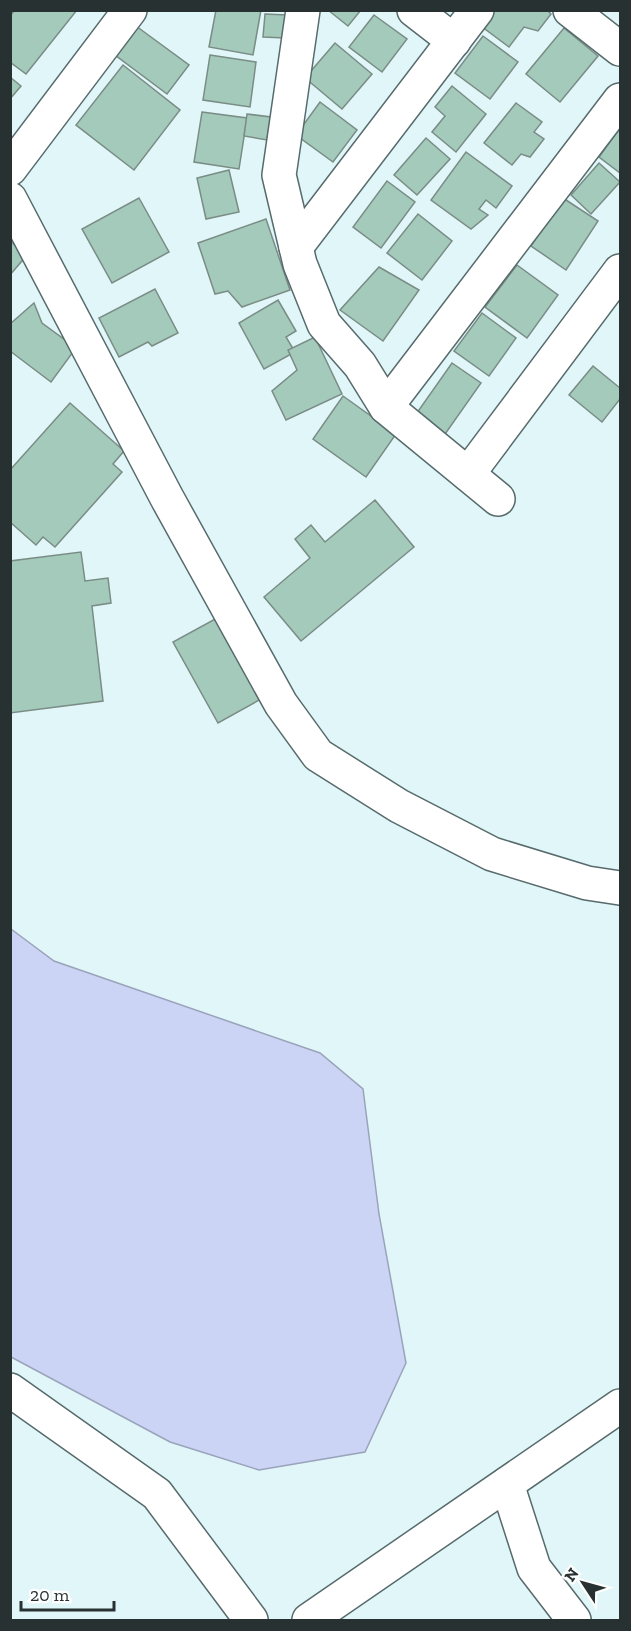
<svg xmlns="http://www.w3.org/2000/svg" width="631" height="1631" viewBox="0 0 631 1631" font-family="'Zilla Slab',serif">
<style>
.water{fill:#cbd4f5;stroke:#9aa3ba;stroke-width:1.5}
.building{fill:#a3cabb;stroke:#7a8c85;stroke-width:1.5}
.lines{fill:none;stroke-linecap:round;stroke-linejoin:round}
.minor-casing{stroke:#576a6c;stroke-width:36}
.minor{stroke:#fff;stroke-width:33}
</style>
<rect width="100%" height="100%" fill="#e0f6f8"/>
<!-- water -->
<path class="water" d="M 11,929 L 54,961 L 320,1053 L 363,1089 L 379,1214 L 406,1363 L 365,1452 L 259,1470 L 170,1442 L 11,1357 Z"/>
<!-- building -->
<g class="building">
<path d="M 15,10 L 77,10 L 26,74 L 10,62 L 10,16 Z"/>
<path d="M 216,10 L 261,10 L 253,55 L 209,47 Z"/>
<path d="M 328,10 L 361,10 L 348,26 Z"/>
<path d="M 493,10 L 547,10 L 551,14 L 538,31 L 524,27 L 509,47 L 481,26 Z"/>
<path d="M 265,14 L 287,15 L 285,38 L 263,37 Z"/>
<path d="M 374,15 L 407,39 L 382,72 L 349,47 Z"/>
<path d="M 136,26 L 189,65 L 167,94 L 115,55 Z"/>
<path d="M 564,28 L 598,56 L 560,102 L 526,74 Z"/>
<path d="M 483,36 L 518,62 L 490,99 L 455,73 Z"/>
<path d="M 335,43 L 372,74 L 342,109 L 305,78 Z"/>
<path d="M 210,55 L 256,62 L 250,107 L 203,100 Z"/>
<path d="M 123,65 L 180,110 L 134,170 L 76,125 Z"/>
<path d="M 10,77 L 21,86 L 10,99 Z"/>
<path d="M 452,86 L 486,114 L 456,152 L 432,132 L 445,116 L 435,107 Z"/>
<path d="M 320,102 L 357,130 L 333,162 L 296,135 Z"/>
<path d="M 516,103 L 542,122 L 534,132 L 544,139 L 530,157 L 521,154 L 512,165 L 484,143 Z"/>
<path d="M 202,112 L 247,118 L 239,169 L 194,162 Z"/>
<path d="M 247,114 L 271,117 L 267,140 L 244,136 Z"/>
<path d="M 620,128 L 620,173 L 599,157 Z"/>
<path d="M 426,138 L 450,159 L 417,195 L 394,175 Z"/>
<path d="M 466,152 L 512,186 L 496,208 L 486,200 L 479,209 L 488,215 L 471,229 L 431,200 Z"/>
<path d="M 599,163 L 620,182 L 591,214 L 571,195 Z"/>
<path d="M 229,170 L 239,212 L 206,219 L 197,178 Z"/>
<path d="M 387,181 L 415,202 L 381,248 L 353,227 Z"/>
<path d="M 139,198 L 169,252 L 112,283 L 82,229 Z"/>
<path d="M 563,198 L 598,221 L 566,270 L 531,246 Z"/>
<path d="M 418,214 L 452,241 L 422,280 L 387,253 Z"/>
<path d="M 266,219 L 290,290 L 242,307 L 228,291 L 215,294 L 198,243 Z"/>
<path d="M 10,241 L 27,255 L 10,275 Z"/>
<path d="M 517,265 L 558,295 L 527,338 L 485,307 Z"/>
<path d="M 379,267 L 419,290 L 383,341 L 340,310 Z"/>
<path d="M 155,289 L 178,333 L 152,346 L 148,342 L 119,357 L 99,318 Z"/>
<path d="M 278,300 L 296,331 L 286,337 L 295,352 L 264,369 L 239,323 Z"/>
<path d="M 34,303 L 42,323 L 76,348 L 51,382 L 10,351 L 10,324 Z"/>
<path d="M 482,313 L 516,338 L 489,376 L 454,351 Z"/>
<path d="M 315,337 L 342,394 L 286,420 L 272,391 L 297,370 L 288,350 Z"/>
<path d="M 452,363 L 481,383 L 443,437 L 414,417 Z"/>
<path d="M 593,366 L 620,388 L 620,399 L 602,422 L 569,395 Z"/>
<path d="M 343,396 L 396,434 L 366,477 L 313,439 Z"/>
<path d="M 70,403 L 124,451 L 113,464 L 122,472 L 55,547 L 43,537 L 36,545 L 10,522 L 10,470 Z"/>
<path d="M 375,500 L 414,547 L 301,641 L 264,597 L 310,558 L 295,539 L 311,525 L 325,542 Z"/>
<path d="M 81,552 L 85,581 L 108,578 L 111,603 L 92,606 L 103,701 L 10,713 L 10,561 Z"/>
<path d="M 217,618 L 261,699 L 218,723 L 173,642 Z"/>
</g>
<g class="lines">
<!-- minor casing -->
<g class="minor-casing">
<g id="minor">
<path d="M 303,10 L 279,175 L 300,264 L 324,324 L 360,365 L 386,407 L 498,499"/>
<path d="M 414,10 L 454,41"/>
<path d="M 570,10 L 620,49"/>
<path d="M 10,169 L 130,10"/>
<path d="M 10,199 L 167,498 L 281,704 L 318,755 L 399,806 L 492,854 L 587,883 L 620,888"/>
<path d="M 296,247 L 477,10"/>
<path d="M 386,407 L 620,100"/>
<path d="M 468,474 L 620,271"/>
<path d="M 10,1390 L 157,1494 L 251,1620"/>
<path d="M 507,1484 L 534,1568 L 574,1620"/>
<path d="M 309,1620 L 620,1406"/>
</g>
</g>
<!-- minor -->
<use href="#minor" class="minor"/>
</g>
<!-- border -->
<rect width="631" height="1631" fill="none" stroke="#283131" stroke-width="24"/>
<!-- north arrow -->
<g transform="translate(583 1583) rotate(306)" stroke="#fefefe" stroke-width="4.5" paint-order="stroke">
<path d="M0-4.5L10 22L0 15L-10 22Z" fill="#283131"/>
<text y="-9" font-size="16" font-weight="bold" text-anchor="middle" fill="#283131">N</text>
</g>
<!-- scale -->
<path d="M21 1601v9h93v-9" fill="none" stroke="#283131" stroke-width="3"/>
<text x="30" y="1601" font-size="18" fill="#283131" stroke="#fefefe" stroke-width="4.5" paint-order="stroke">20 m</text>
</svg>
